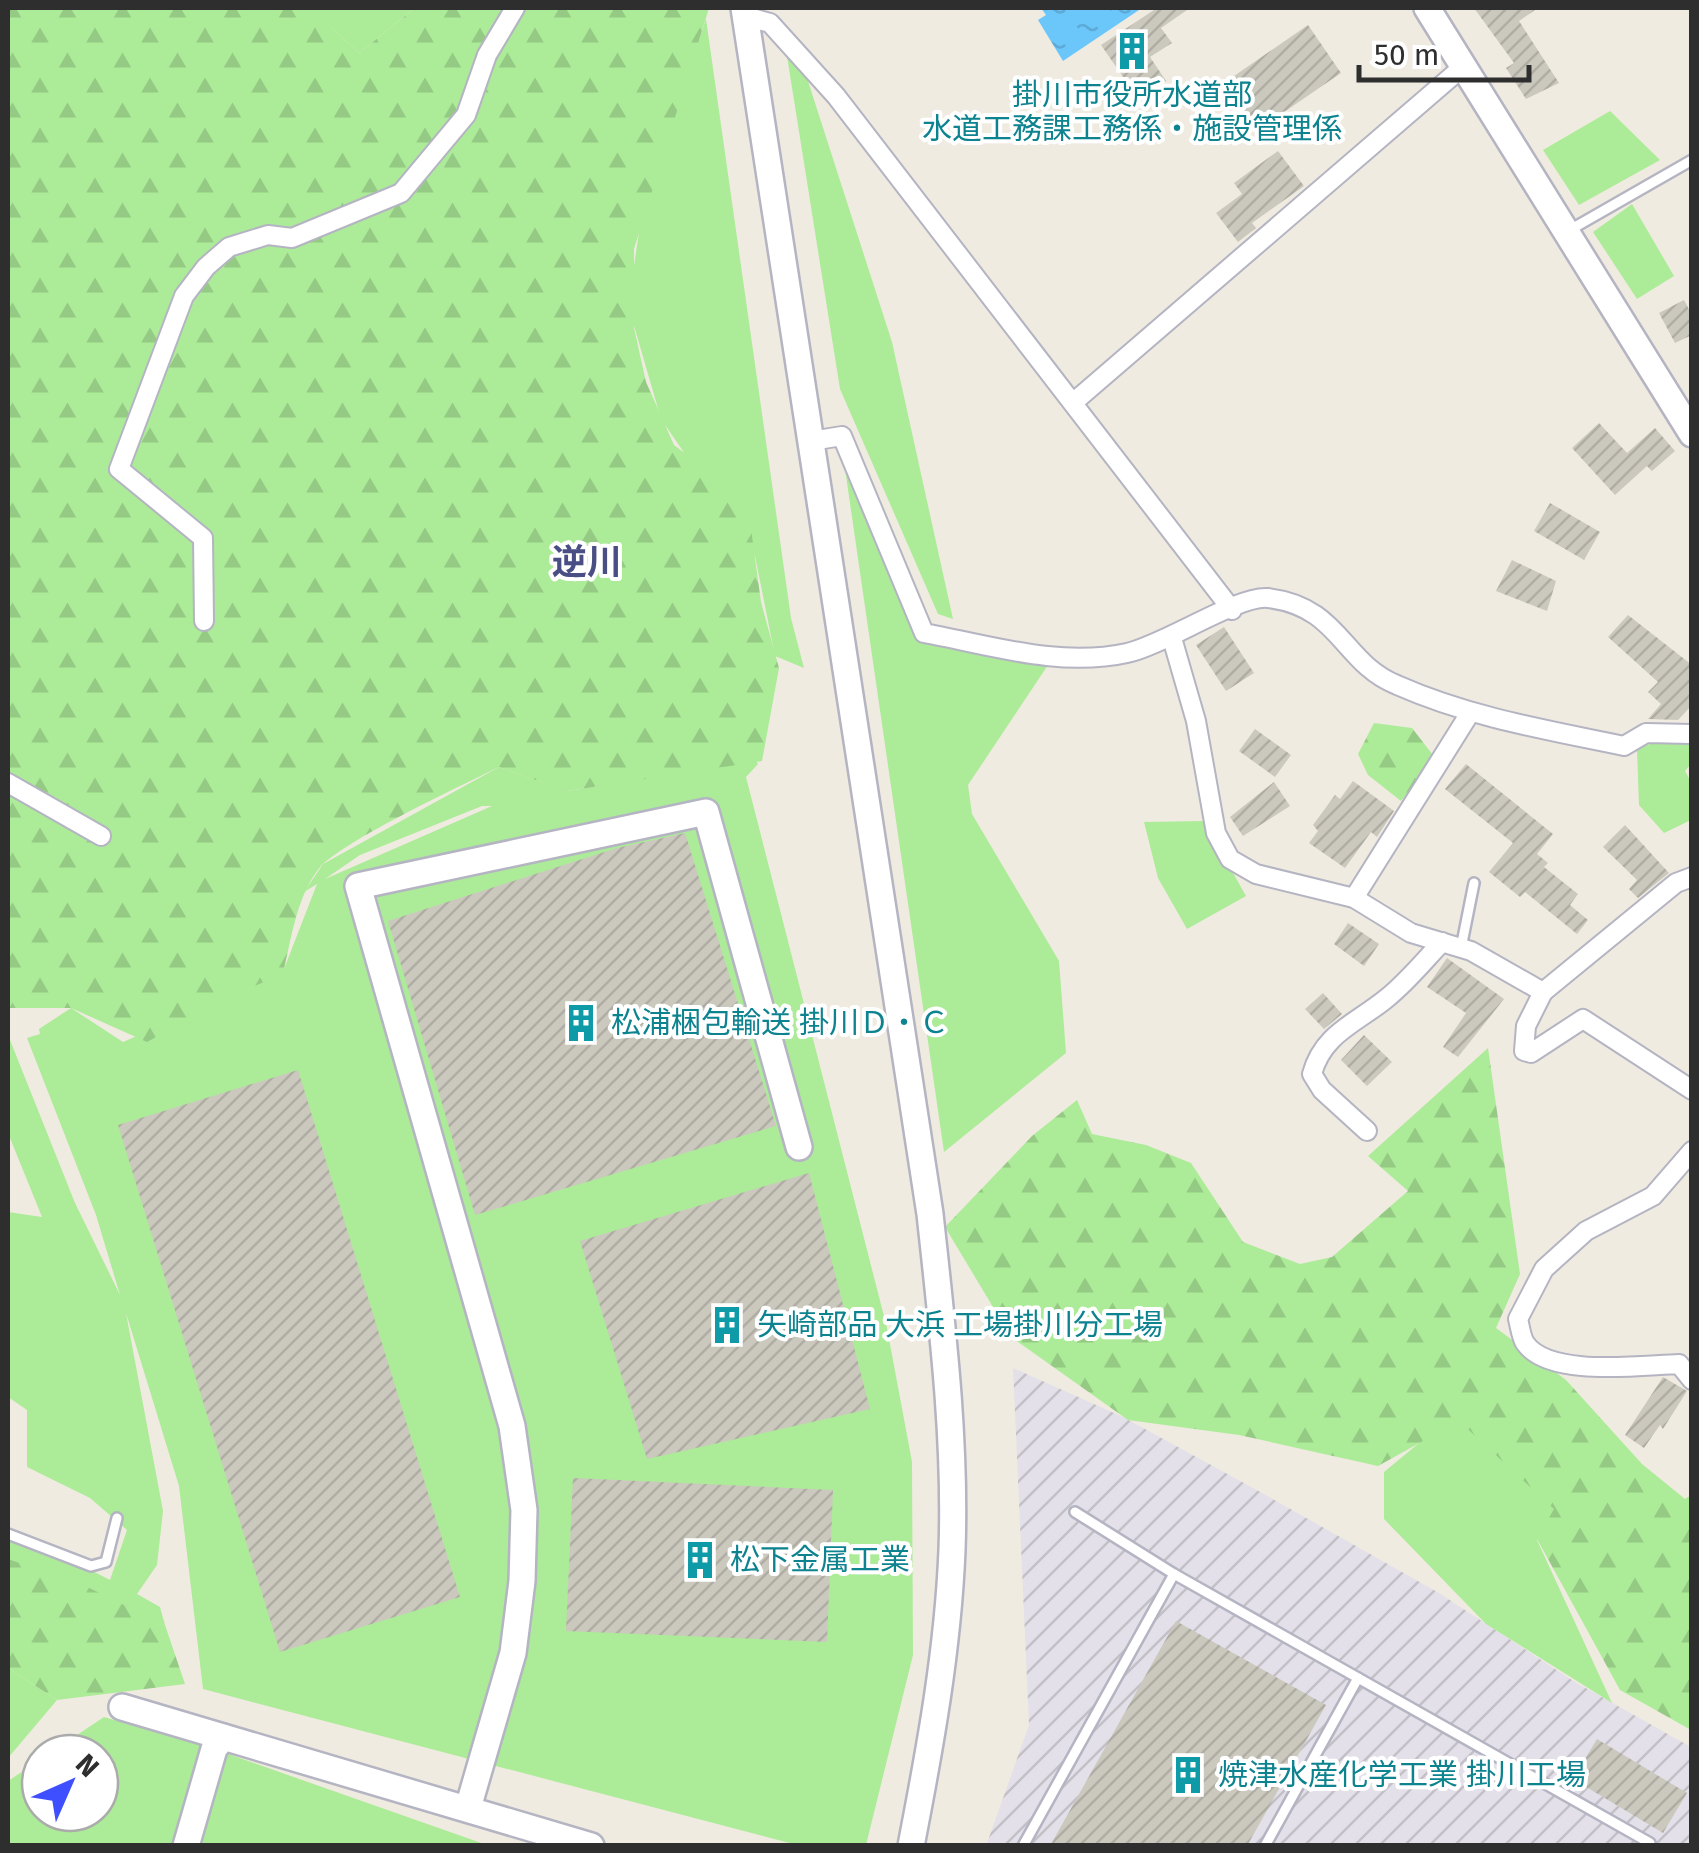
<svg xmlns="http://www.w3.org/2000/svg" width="1699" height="1853" viewBox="0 0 1699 1853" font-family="'Fira Sans','Noto Sans JP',sans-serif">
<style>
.industrial{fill:url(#industrial-furrows)}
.grass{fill:#aceb98;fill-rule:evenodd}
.forest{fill:url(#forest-firs)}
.water{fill:url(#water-ripples)}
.building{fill:url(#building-hatch)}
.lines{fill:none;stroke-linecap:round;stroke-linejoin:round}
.lane-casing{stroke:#b4b4c2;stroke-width:14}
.street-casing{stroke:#b4b4c2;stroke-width:22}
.secondary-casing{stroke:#b4b4c2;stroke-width:30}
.lane{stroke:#fff;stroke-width:9}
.street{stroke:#fff;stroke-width:18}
.secondary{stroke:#fff;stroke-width:25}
.labels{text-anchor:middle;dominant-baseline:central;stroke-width:8;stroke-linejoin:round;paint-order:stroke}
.culture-label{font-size:30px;fill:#0d838f;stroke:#fff;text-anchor:start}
.quarter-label{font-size:35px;font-weight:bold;fill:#494e84;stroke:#fff}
</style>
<defs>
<pattern id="industrial-furrows" width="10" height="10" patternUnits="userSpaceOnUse" patternTransform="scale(2.5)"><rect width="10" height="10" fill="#e4e0e9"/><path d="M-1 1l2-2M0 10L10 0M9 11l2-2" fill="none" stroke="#c4c0c8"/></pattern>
<pattern id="forest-firs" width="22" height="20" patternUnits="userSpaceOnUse" patternTransform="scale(2.5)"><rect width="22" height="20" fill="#aceb98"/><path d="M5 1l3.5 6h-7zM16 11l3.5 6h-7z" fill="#94ca83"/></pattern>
<pattern id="water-ripples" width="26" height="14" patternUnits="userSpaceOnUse" patternTransform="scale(2.5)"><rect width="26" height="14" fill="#6bc6fa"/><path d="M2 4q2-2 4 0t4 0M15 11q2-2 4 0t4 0" fill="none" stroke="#5daad7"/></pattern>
<pattern id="building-hatch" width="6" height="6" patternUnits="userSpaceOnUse" patternTransform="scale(2.5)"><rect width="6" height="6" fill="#cbc9be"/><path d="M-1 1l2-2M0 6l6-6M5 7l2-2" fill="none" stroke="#afada4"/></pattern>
</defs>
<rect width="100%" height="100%" fill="#f0ebe0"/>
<!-- industrial -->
<path class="industrial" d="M 1013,1368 L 1123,1417 L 1264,1494 L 1439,1593 L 1575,1682 L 1691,1747 L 1691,1845 L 986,1846 L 1029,1725 Z"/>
<!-- grass -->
<g class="grass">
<path d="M 331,8 L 415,8 L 359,53 L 331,27 Z"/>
<path d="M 706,19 L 791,618 L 804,668 L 775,656 L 755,556 L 661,419 L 628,305 L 643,206 Z"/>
<path d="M 786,50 L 807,78 L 892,342 L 953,619 L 938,614 L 840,389 Z"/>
<path d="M 1610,111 L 1660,160 L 1579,205 L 1543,150 Z"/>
<path d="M 1632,204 L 1674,276 L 1637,299 L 1593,232 Z"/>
<path d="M 843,455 L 923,639 L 1050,662 L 968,785 L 972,814 L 1059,961 L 1066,1053 L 944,1152 Z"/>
<path d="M 1663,739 L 1691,743 L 1691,764 L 1685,771 L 1691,782 L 1691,820 L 1664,833 L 1639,805 L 1637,749 Z"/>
<path d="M 755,759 L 758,764 L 746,777 L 887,1328 L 912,1462 L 913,1655 L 866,1845 L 797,1845 L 203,1689 L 179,1486 L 126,1313 L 163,1511 L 157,1565 L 137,1594 L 160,1607 L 165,1625 L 8,1559 L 8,1537 L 63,1556 L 110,1580 L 127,1530 L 90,1498 L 27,1467 L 27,1410 L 8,1397 L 8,1212 L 42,1217 L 8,1133 L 8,1035 L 75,1203 L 120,1295 L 96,1215 L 27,1038 L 40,1034 L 39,1029 L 71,1008 L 123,1042 L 282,974 L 317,884 L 304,892 L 323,864 L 499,767 L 568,791 ZM 482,806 L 492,806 L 325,879 L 360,855 Z"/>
<path d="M 1204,821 L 1246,896 L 1187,929 L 1158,878 L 1144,822 Z"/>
<path d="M 1453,1415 L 1555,1509 L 1537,1540 L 1612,1703 L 1486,1624 L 1384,1519 L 1384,1472 Z"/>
<path d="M 8,1668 L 57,1700 L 8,1758 Z"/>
<path d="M 104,1717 L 214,1749 L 487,1845 L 8,1845 L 8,1781 L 40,1760 L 40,1813 L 100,1813 L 100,1753 L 50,1753 Z"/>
</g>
<!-- forest -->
<g class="forest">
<path d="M 8,8 L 331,8 L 331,27 L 359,53 L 415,8 L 709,8 L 634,249 L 634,328 L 646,382 L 674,445 L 727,485 L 751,529 L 761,602 L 779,668 L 762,761 L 567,791 L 499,767 C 463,785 335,844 317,871 C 296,900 291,940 283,974 L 224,999 L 147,1042 L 71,1008 L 8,1008 Z"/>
<path d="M 1374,723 L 1412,728 L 1436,759 L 1401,801 L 1368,775 L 1358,754 Z"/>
<path d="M 1488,1048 L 1520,1274 L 1496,1328 L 1566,1380 L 1642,1464 L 1685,1499 L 1691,1495 L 1691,1730 L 1620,1690 L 1537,1539 L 1554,1509 L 1459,1421 L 1378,1466 L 1239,1435 L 1128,1420 L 1011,1337 L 945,1227 L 1032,1136 L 1077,1100 L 1092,1134 L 1146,1145 L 1191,1163 L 1243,1242 L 1300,1264 L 1332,1257 L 1408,1191 L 1368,1156 Z"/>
<path d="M 8,1559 L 81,1584 L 165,1625 L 185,1684 L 57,1700 L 8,1668 Z"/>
</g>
<!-- water -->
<path class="water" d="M 1041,8 L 1142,8 L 1063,61 L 1038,20 L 1046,15 Z"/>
<!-- building -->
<g class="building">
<path d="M 1157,8 L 1190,8 L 1161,28 L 1172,43 L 1150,57 L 1166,81 L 1139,100 L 1101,45 Z"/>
<path d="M 1474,8 L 1538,8 L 1519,21 L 1559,83 L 1526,99 L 1506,68 L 1514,63 Z"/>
<path d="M 1308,25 L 1341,73 L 1258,130 L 1224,83 Z"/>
<path d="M 1278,151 L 1304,186 L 1252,223 L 1256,228 L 1238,242 L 1216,213 L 1242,194 L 1234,183 Z"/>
<path d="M 1684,300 L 1692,315 L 1692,335 L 1675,343 L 1659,313 Z"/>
<path d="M 1599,423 L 1627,453 L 1655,428 L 1675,451 L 1652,471 L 1647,466 L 1615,495 L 1572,448 Z"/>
<path d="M 1550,503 L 1600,532 L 1584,560 L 1534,531 Z"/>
<path d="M 1512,560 L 1556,581 L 1547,611 L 1496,591 Z"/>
<path d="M 1628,615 L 1692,665 L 1692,705 L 1678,720 L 1648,719 L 1661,704 L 1648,692 L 1658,682 L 1608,637 Z"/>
<path d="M 1224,627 L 1254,673 L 1226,691 L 1196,645 Z"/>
<path d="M 1255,729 L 1291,755 L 1275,777 L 1239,751 Z"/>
<path d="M 1466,764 L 1553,834 L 1537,854 L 1548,863 L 1544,867 L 1578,894 L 1570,905 L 1588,920 L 1577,934 L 1525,892 L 1520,897 L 1489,872 L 1513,843 L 1445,789 Z"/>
<path d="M 1353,781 L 1394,811 L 1377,837 L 1371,832 L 1345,868 L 1309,843 L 1318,831 L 1313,825 L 1335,795 L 1340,799 Z"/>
<path d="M 1274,782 L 1290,806 L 1243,836 L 1230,817 Z"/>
<path d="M 1625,825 L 1669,873 L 1638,898 L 1629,889 L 1637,880 L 1603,847 Z"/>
<path d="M 685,833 L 776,1126 L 475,1215 L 388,921 L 617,848 Z"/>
<path d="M 1348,923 L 1379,944 L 1364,966 L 1334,944 Z"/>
<path d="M 1447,958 L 1504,999 L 1458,1057 L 1443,1047 L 1466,1013 L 1427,987 Z"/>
<path d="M 1323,993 L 1342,1014 L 1324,1029 L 1305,1009 Z"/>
<path d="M 1364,1035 L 1392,1062 L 1367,1086 L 1341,1060 Z"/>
<path d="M 298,1070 L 460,1597 L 280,1652 L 118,1125 Z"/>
<path d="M 809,1173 L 870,1409 L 647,1459 L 580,1241 Z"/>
<path d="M 1663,1377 L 1687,1391 L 1663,1429 L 1660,1425 L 1644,1448 L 1625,1435 Z"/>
<path d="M 573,1478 L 833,1490 L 827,1642 L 566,1631 Z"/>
<path d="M 1176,1621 L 1326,1705 L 1247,1846 L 1050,1846 Z"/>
<path d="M 1597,1739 L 1687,1793 L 1663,1833 L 1573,1779 Z"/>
</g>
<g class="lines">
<!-- lane casing -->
<g class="lane-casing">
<g id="lane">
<path d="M 1568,231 L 1692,160"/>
<path d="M 1461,948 L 1474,883"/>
<path d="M 1075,1512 L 1174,1574 L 1650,1843"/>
<path d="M 8,1534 L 91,1566 L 106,1562 L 117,1518"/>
<path d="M 1023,1846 L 1174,1574"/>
<path d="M 1265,1846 L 1358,1678"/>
</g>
</g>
<!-- street casing -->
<g class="street-casing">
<g id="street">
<path d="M 745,16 L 770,23 L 836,96 L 1232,610"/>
<path d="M 1075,401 L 1465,65"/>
<path d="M 811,441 L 842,436 L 924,633 C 990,645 1060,668 1127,653 C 1164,645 1238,595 1268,598 C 1341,607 1341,662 1397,685 C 1469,717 1547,730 1624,746 L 1646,733 L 1692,734"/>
<path d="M 204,621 L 203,538 L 119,469 L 184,296 L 206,267 L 229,247 L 268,235 L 292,238 L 401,193 L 466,115 L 487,55 L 515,8"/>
<path d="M 1172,638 L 1196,721 L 1216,833 L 1230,859 L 1256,874 L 1354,898 L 1411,933 L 1471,951 L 1543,992 L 1526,1026 L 1524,1051 L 1531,1053 L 1583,1019 L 1692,1090"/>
<path d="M 8,783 L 101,836"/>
<path d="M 1354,898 L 1470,713"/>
<path d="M 1543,992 L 1676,883 L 1692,877"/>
<path d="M 1367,1131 L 1322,1090 L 1312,1074 C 1323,1033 1357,1023 1387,998 C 1407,982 1424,961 1442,942"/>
<path d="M 1692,1151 L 1653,1196 L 1586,1231 L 1544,1269 L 1518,1319 C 1520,1326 1521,1337 1525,1343 C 1549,1378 1641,1365 1679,1364 L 1692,1380"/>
</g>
</g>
<!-- secondary casing -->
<g class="secondary-casing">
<g id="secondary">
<path d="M 744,8 L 930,1214 C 942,1325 956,1438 952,1550 C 948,1650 930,1748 911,1846"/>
<path d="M 1427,8 L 1692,434"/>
<path d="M 122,1707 L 591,1846"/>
<path d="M 468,1808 L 513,1653 L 522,1581 L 524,1510 L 512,1426 L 358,886 L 706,812 L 799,1147"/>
<path d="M 186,1846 L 214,1749 L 223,1737"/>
</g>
</g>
<!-- lane -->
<use href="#lane" class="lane"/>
<!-- street -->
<use href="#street" class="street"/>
<!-- secondary -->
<use href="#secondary" class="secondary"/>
</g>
<!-- icons -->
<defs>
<g id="building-bare" transform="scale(3)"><path d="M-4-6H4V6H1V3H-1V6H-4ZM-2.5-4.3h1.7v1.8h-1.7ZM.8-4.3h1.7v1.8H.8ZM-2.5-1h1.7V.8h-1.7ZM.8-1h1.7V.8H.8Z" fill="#0f9aa8" stroke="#fff" stroke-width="2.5" paint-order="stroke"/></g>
</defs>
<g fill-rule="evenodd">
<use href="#building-bare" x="1132" y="51"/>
<use href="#building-bare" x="581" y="1023"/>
<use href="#building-bare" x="727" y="1325"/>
<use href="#building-bare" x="700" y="1560"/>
<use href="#building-bare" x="1188" y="1775"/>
</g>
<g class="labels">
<!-- culture labels -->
<g class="culture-label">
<text x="1132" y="95" text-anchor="middle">掛川市役所水道部<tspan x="1132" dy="34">水道工務課工務係・施設管理係</tspan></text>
<text x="611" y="1023">松浦梱包輸送 掛川Ｄ・Ｃ</text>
<text x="757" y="1325">矢崎部品 大浜 工場掛川分工場</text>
<text x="730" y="1560">松下金属工業</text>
<text x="1218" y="1775">焼津水産化学工業 掛川工場</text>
</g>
<!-- quarter labels -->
<g class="quarter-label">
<text x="587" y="562">逆川</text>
</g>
</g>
<!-- border -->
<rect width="1699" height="1853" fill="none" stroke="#2e2e2e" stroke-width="20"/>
<!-- north arrow -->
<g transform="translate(70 1783) rotate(45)"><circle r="48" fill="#ffffff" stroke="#ababab" stroke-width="2.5"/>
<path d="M0-8L18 38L0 25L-18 38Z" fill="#3e4fff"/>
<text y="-15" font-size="28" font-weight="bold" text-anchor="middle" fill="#2e2e2e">N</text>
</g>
<!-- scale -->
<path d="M1359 65v15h170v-15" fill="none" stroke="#2e2e2e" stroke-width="5"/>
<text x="1374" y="65" font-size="30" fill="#2e2e2e" stroke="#ffffff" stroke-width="8" paint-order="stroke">50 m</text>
</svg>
